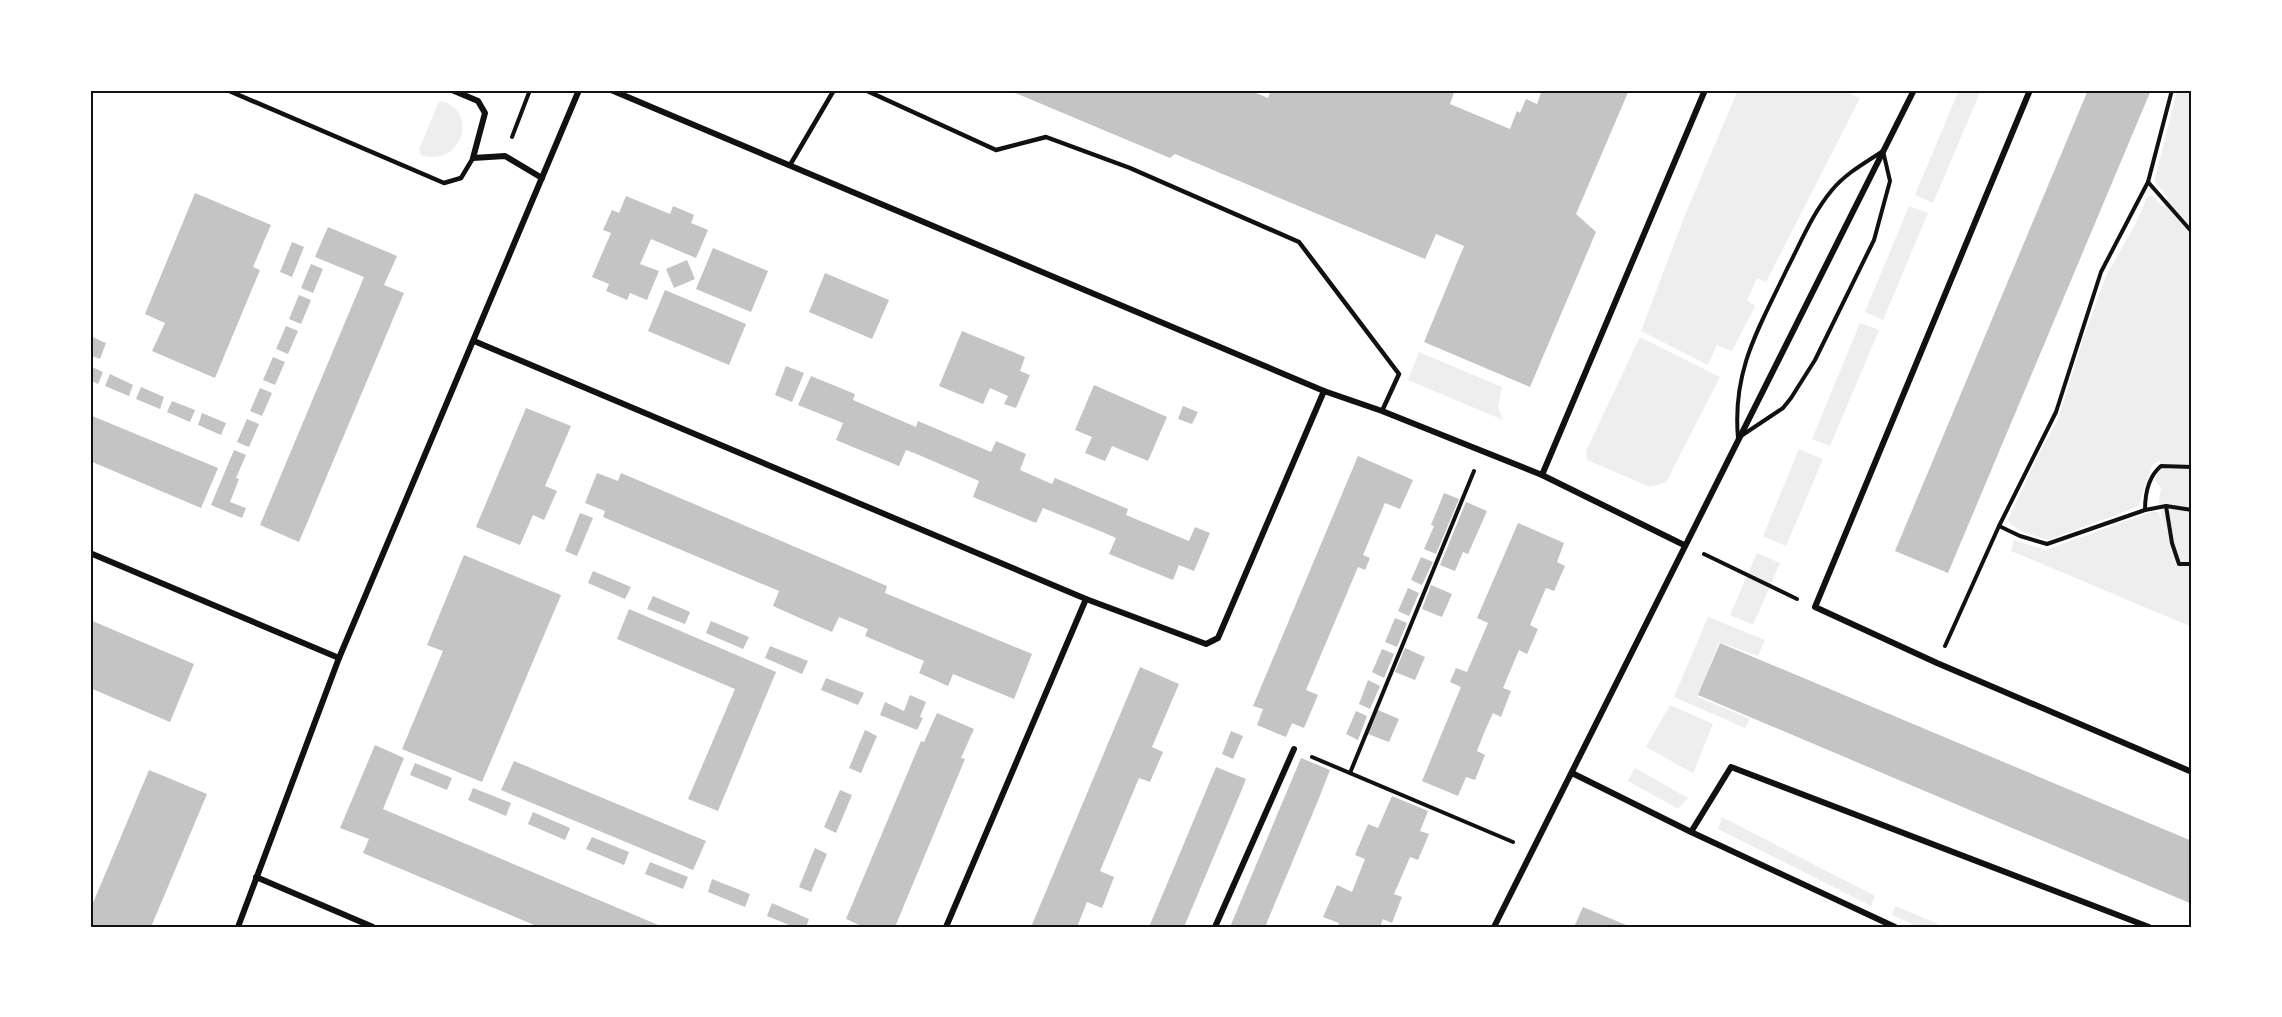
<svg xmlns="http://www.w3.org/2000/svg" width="2282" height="1017" viewBox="0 0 2282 1017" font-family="'Golos Text',sans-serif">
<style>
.green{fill:#eee}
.building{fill:#c4c4c4}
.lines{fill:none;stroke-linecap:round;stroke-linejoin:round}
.path{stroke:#111;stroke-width:4}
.service{stroke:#111;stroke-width:4.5}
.minor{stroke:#111;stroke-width:6}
.neatline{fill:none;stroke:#111;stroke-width:2}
</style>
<rect width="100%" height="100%" fill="#fff"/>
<!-- green -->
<g class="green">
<path d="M 1738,90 L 1842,90 L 1860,98 L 1766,282 L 1757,278 L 1747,300 L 1755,306 L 1732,351 L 1717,345 L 1708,365 L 1641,331 L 1685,215 Z"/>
<path d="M 1959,90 L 1981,90 L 1933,203 L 1915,195 Z"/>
<path d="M 2177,90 L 2192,90 L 2192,627 L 2011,551 L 2014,540 L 2045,550 L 2154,511 L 2159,512 L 2165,535 L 2159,502 L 2161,488 L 2155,480 L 2161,460 L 2152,465 L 2139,505 L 2132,509 L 2048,540 L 2023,532 L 2011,525 L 2008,520 L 2039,453 L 2057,422 L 2084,336 L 2106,276 L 2136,223 L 2147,197 L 2152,195 L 2163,207 L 2168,197 L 2156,184 L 2155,179 Z"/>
<path d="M 442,101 C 481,114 459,168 421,155 L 419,149 L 439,102 Z"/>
<path d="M 1909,206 L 1928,213 L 1883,320 L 1865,312 Z"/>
<path d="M 1860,323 L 1879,330 L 1830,446 L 1812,439 Z"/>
<path d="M 1640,337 L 1720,377 L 1666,482 L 1650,487 L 1587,460 L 1586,451 Z"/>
<path d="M 1419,352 L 1502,387 L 1498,408 L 1503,420 L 1408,380 Z"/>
<path d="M 1799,449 L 1823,459 L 1786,546 L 1763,536 Z"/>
<path d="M 1757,553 L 1780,563 L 1753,625 L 1730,615 Z"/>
<path d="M 1708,617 L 1765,640 L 1758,656 L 1719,642 L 1698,697 L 1750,719 L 1745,728 L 1674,697 Z"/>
<path d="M 1670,705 L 1713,724 L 1693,773 L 1646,747 Z"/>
<path d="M 1635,768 L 1688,798 L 1678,809 L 1628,781 Z"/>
<path d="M 1722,817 L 1875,896 L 1871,906 L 1718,829 Z"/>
<path d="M 1895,906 L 1945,927 L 1919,927 L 1892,915 Z"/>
</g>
<!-- building -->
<g class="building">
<path d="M 1008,90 L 1249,90 L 1268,98 L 1271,90 L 1455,90 L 1450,104 L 1510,129 L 1517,111 L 1520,113 L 1526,99 L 1537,104 L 1542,90 L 1629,90 L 1576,214 L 1596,232 L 1530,387 L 1424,342 L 1464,246 L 1436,234 L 1425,259 L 1175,154 L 1170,158 Z"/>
<path d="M 2088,90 L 2151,90 L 1948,573 L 1895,551 Z"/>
<path d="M 195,193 L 271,225 L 253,267 L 260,270 L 215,378 L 152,351 L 165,323 L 145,314 Z"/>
<path d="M 626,196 L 670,214 L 673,206 L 694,215 L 691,223 L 708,230 L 696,258 L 651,239 L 640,264 L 659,271 L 647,300 L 630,293 L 627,300 L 606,291 L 609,284 L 592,277 L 611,233 L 603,230 L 612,210 L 619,213 Z"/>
<path d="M 328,227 L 397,256 L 384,285 L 404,293 L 299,542 L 260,525 L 364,277 L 315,257 Z"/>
<path d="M 292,242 L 304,247 L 292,277 L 280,272 Z"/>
<path d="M 713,248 L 768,271 L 751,312 L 696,289 Z"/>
<path d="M 687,260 L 695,279 L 674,288 L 666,269 Z"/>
<path d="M 311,264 L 323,269 L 313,293 L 301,288 Z"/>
<path d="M 825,273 L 889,300 L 872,339 L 809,312 Z"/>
<path d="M 665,290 L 746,324 L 729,365 L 648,331 Z"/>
<path d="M 299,295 L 311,300 L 301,324 L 289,319 Z"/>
<path d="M 286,326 L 298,331 L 288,354 L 276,349 Z"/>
<path d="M 962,331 L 1025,357 L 1020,371 L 1030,375 L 1016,408 L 1004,404 L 1008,396 L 990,388 L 983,404 L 939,386 Z"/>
<path d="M 90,336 L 106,343 L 100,359 L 90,355 Z"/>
<path d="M 273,357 L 285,362 L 275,385 L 263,380 Z"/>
<path d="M 90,366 L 103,372 L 98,384 L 90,380 Z"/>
<path d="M 786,366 L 804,373 L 792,402 L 775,395 Z"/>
<path d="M 110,374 L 133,385 L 129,396 L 105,386 Z"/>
<path d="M 811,376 L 855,394 L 853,400 L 916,427 L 918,421 L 991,452 L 996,441 L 1026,454 L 1020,470 L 1052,484 L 1055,478 L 1128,509 L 1126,515 L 1189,541 L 1195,527 L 1210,533 L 1194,571 L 1179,565 L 1173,580 L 1109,554 L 1116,538 L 1100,531 L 1043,508 L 1036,523 L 973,497 L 979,481 L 919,455 L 906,450 L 899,466 L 836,440 L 843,423 L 798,405 Z"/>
<path d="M 1094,385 L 1167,417 L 1148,461 L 1112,446 L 1105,461 L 1085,453 L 1092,437 L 1075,430 Z"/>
<path d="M 141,387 L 164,397 L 160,409 L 136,399 Z"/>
<path d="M 260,388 L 272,393 L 262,416 L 250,411 Z"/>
<path d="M 172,401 L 195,410 L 190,422 L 167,412 Z"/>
<path d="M 1183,406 L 1198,412 L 1192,424 L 1178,419 Z"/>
<path d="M 526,408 L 571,426 L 545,486 L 557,491 L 544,520 L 533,515 L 520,545 L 476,527 Z"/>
<path d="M 202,413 L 226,423 L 221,435 L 198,425 Z"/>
<path d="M 90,415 L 218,468 L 201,508 L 90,461 Z"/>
<path d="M 247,419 L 259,424 L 249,447 L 237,442 Z"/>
<path d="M 234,450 L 246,455 L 236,478 L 239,479 L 230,502 L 246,508 L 242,518 L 211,505 Z"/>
<path d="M 1358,456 L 1413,480 L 1400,509 L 1385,503 L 1384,505 L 1363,555 L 1370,558 L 1365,570 L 1358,567 L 1306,690 L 1318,695 L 1304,728 L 1292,723 L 1286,737 L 1257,725 L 1263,709 L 1253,706 Z"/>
<path d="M 597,473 L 618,481 L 621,473 L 680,498 L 887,586 L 885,593 L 1032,654 L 1014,699 L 953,674 L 948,686 L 919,673 L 924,661 L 865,636 L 868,629 L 839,617 L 832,632 L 802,619 L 773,606 L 779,591 L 603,517 L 605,511 L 585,503 Z"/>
<path d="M 1444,493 L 1459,499 L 1436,554 L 1424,549 L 1434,526 L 1431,525 Z"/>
<path d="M 1466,502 L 1487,511 L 1468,554 L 1463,552 L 1455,571 L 1440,565 Z"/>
<path d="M 580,513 L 593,518 L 577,556 L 565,551 Z"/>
<path d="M 1518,523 L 1564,543 L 1557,562 L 1565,566 L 1554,591 L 1546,588 L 1530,625 L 1538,629 L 1527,654 L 1519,650 L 1503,688 L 1511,691 L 1501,717 L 1493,713 L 1484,733 L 1477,751 L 1485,755 L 1475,780 L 1466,777 L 1458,796 L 1422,781 L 1461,687 L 1450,682 L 1456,668 L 1467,672 L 1488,623 L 1477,618 Z"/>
<path d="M 464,555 L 561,595 L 482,782 L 402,749 L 443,651 L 427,645 Z"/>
<path d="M 1421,557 L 1433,562 L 1422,585 L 1411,580 Z"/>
<path d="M 593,571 L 631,587 L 625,599 L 588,583 Z"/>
<path d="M 1431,585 L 1452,594 L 1442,617 L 1422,609 Z"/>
<path d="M 1408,588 L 1419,593 L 1409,616 L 1398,611 Z"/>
<path d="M 653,596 L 690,612 L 685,624 L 647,609 Z"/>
<path d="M 629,609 L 776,672 L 718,811 L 688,799 L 735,689 L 617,639 Z"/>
<path d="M 1395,618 L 1407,623 L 1397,647 L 1385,642 Z"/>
<path d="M 90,620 L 194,664 L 170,722 L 90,688 Z"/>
<path d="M 711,621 L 749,637 L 743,649 L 706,633 Z"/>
<path d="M 1720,643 L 2192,841 L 2192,904 L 1698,695 Z"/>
<path d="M 770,646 L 808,661 L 802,674 L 765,658 Z"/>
<path d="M 1405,648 L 1425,657 L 1415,680 L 1395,672 Z"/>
<path d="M 1382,649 L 1394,654 L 1384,678 L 1372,672 Z"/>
<path d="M 1140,667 L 1179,684 L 1152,747 L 1163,752 L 1150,782 L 1139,778 L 1100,871 L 1114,877 L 1102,908 L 1087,902 L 1077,927 L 1031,927 Z"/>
<path d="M 826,678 L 864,693 L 858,705 L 821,690 Z"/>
<path d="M 1368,680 L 1380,686 L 1370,709 L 1359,704 Z"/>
<path d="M 910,695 L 926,702 L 920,717 L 923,718 L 917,730 L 880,715 L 885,702 L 904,711 Z"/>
<path d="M 1378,710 L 1399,719 L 1389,742 L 1368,734 Z"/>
<path d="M 1356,711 L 1367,716 L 1358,740 L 1346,734 Z"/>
<path d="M 937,713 L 974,729 L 961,758 L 965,759 L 895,927 L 864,927 L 846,919 L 921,741 L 924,742 Z"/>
<path d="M 865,730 L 877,736 L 861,773 L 849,768 Z"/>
<path d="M 1231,731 L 1243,736 L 1233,759 L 1222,754 Z"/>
<path d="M 375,745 L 404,758 L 383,809 L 663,927 L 539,927 L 363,853 L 369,839 L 340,828 Z"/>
<path d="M 1301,758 L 1330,770 L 1317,803 L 1265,927 L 1230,927 Z"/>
<path d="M 514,761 L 706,841 L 693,870 L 501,790 Z"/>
<path d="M 415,763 L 452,778 L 447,790 L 410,775 Z"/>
<path d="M 1216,767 L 1246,779 L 1240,794 L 1184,927 L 1149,927 Z"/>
<path d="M 149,770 L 207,794 L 151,927 L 90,927 L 90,910 Z"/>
<path d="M 473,788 L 511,803 L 506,816 L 468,800 Z"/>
<path d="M 840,790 L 852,795 L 836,833 L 824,827 Z"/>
<path d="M 1392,796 L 1428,811 L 1420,831 L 1429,834 L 1418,860 L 1410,857 L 1394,894 L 1402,897 L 1392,923 L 1383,919 L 1380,927 L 1337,927 L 1339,923 L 1323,917 L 1337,885 L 1352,892 L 1365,859 L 1355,855 L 1368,824 L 1378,828 Z"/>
<path d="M 533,812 L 570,828 L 565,840 L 528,824 Z"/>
<path d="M 592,837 L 629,852 L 624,865 L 586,849 Z"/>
<path d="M 815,848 L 827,854 L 811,892 L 799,887 Z"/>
<path d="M 650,862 L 688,877 L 683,889 L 645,874 Z"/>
<path d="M 712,879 L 750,894 L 745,907 L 708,892 Z"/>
<path d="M 772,903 L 809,919 L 806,927 L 794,927 L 767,916 Z"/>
<path d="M 1583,907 L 1631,927 L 1574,927 Z"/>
</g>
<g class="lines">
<!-- path -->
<g class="path">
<path d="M 512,137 L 530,90"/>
<path d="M 1883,151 L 1890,181 L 1874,240 L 1815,360 L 1791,398 L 1783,408 L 1738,438 C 1732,370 1759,328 1787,269 C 1801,242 1812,214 1832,190 C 1846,173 1865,163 1883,151 Z"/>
<path d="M 2148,182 L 2192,232"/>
<path d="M 2166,506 L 2172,543 L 2179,564 L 2192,564"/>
<path d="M 2145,510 C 2145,494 2149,476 2161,466 L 2192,467"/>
<path d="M 1999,526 L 2020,536 L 2047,544 L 2145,510 L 2166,506 L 2192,510"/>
<path d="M 1704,554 L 1797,599"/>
<path d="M 1945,646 L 1999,526 L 2056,412 L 2101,272 L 2148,182 L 2172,90"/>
<path d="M 1312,757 L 1513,842"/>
<path d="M 1350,773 L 1474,471"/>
</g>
<!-- service -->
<g class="service">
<path d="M 227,90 L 444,183 L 461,178 L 473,158"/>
<path d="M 865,90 L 996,150 L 1046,137 L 1130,168 L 1299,242 L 1399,374 L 1382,411"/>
<path d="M 790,165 L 834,90"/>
</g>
<!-- minor -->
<g class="minor">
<path d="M 452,90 L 478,101 L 485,113 L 473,158 L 505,156 L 542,178"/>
<path d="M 611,90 L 1324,391 L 1382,411 L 1542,475 L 1684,545"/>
<path d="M 2030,90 L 1815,607 L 1937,663 L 2192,772"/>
<path d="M 474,341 L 1086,599 L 1206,644 L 1218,638 L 1324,391"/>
<path d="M 1542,475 L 1705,90"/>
<path d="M 90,553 L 339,658"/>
<path d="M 1572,773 L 1691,832 L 1895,927"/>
<path d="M 1691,832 L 1731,767 L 2149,927"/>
<path d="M 256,877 L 373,927"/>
<path d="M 238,927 L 339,658 L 579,90"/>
<path d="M 946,927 L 1086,599"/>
<path d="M 1215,927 L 1294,749"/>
<path d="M 1494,927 L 1914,90"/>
</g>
</g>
<!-- border -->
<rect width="2282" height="1017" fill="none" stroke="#ffffff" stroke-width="183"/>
<rect x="92" y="92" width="2098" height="834" class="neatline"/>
</svg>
